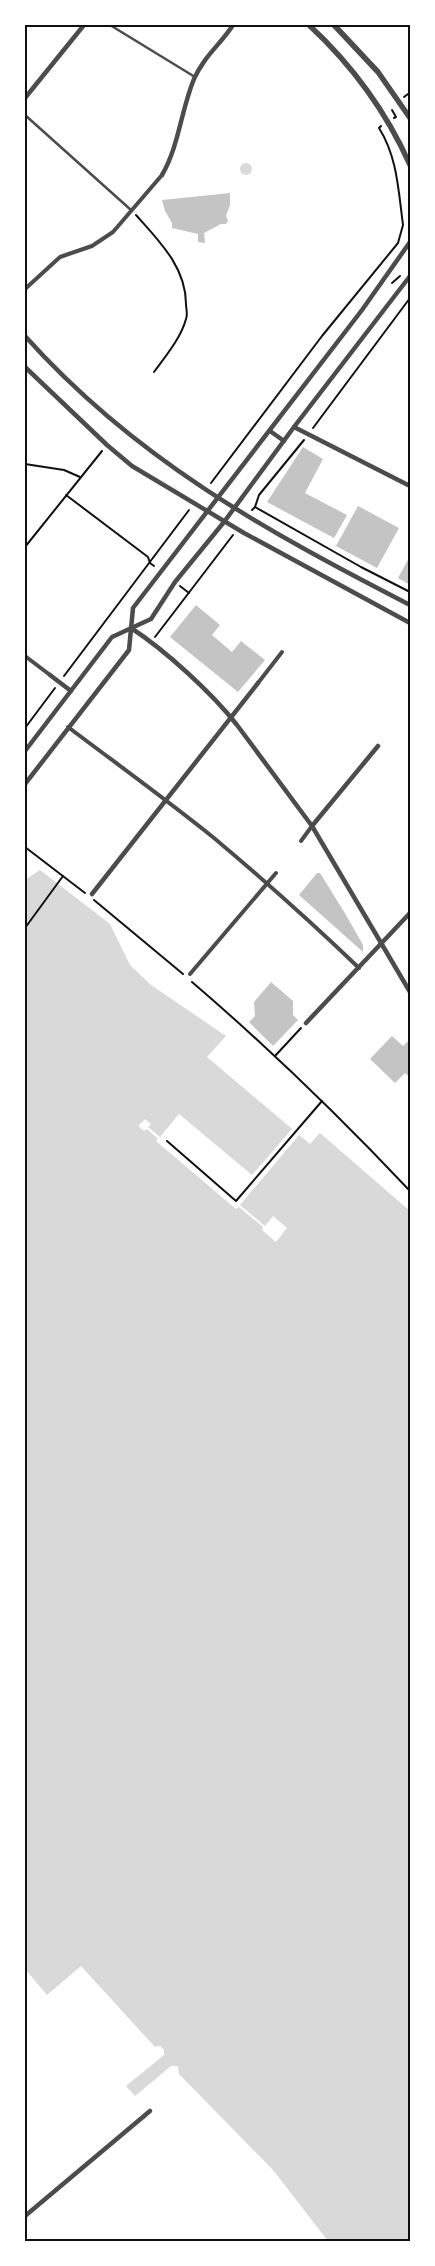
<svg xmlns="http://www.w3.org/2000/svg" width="435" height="2266" viewBox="0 0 435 2266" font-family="'Source Sans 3',sans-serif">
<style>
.water{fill:#d9d9d9}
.pier{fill:#fff}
.building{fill:#c4c4c4}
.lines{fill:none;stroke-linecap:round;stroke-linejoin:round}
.path{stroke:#111;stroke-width:2}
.service{stroke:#4c4c4c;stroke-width:2.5}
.pedestrian{stroke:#4c4c4c;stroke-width:4}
.minor{stroke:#4c4c4c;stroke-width:4.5}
.tertiary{stroke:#4c4c4c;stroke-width:5.5}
.neatline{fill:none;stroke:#111;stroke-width:2}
</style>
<rect width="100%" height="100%" fill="#fff"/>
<!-- water -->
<g class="water">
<circle cx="246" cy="169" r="6"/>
<path d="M 40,870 L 110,924 L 130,965 L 151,985 L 226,1036 L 207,1057 L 310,1144 L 320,1133 L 410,1211 L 410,2241 L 328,2241 L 273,2170 L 179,2074 L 178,2066 L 171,2066 L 135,2096 L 126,2086 L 164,2055 L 164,2050 L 160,2046 L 155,2047 L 81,1966 L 47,1995 L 25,1969 L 25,880 Z"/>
</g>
<!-- pier -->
<path class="pier" d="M 179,1114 L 252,1175 L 292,1129 L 299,1135 L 240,1205 L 265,1226 L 273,1216 L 287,1228 L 276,1242 L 262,1230 L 263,1227 L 239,1207 L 236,1209 L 156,1141 L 158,1139 L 147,1129 L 144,1131 L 138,1126 L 145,1119 L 151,1124 L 148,1127 L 160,1137 Z"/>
<!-- building -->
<g class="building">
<path d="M 230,193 L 230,205 L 226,216 L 228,221 L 226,224 L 221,224 L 204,233 L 205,243 L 198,242 L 198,234 L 172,228 L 172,223 L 165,211 L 162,200 Z"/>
<path d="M 303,447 L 323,459 L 305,493 L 347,515 L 334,538 L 267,502 Z"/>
<path d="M 358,506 L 399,528 L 377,568 L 336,546 Z"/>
<path d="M 410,556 L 410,585 L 398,578 Z"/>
<path d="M 196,605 L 220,625 L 212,635 L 232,652 L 241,641 L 265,660 L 238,692 L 170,637 Z"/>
<path d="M 317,873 L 320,873 L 346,915 L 363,945 L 363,952 L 299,895 Z"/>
<path d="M 271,982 L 293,1001 L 293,1015 L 298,1020 L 273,1046 L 249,1022 L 255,1016 L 254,1002 Z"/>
<path d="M 392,1036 L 403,1046 L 410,1039 L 410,1077 L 405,1073 L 395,1083 L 370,1059 Z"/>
</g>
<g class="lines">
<!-- path -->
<g class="path">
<path d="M 404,97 L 408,94 L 410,96"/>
<path d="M 392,110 L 396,117 L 394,118"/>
<path d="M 136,215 C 159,241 186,267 186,304 C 186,308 188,315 186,319 C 181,338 165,357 154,372"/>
<path d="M 392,283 L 400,276"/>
<path d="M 313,428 L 410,298"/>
<path d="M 25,464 L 64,470 L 80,477"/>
<path d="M 211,483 L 322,336 L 398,243 L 403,225 L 402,217 C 398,185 396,155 379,128 L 381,126"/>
<path d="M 66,495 L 148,557 L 150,563 L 154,566"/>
<path d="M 255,507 L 361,567 L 410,592"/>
<path d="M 252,510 L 255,507 L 259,495 L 304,440"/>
<path d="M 25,547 L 102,451"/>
<path d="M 180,586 L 189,593"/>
<path d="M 155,637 L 233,535"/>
<path d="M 64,676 L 189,510"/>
<path d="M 25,728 L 55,688"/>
<path d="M 25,847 L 85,893"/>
<path d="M 94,900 L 183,974"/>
<path d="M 25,928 L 63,876"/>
<path d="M 192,982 C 269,1048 341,1118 410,1191"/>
<path d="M 275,1056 L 301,1028"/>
<path d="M 167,1141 L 236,1201 L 322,1101"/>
</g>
<!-- service -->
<g class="service">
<path d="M 110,25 L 195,77"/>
<path d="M 25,115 L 131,210"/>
</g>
<!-- pedestrian -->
<g class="pedestrian">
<path d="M 25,289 L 60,257 L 92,246 L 113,232 L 162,175"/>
<path d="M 25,656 L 50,675"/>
<path d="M 258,683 L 282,652"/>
<path d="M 68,727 C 117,764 167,800 214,838 C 264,880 312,923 359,968"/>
<path d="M 301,841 L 312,826"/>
<path d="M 190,974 L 276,873"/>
</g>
<!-- minor -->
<g class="minor">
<path d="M 25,98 L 84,25"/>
<path d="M 162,175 C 179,146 181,110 194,79 C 204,56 221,44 233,25"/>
<path d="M 25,336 C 135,459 266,531 410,605"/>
<path d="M 25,367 L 107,445 L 132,466 L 244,533 L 410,623"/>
<path d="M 294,427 L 410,486"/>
<path d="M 270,431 L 284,441"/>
<path d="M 131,628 C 165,650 212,693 237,725 L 312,826 L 410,992"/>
<path d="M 50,675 L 71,691"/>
<path d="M 25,751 L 112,637 L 151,619 L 175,582 L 224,522 L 294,427 L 410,276"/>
<path d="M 25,784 L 129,650 L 133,608 L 362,310 L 410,242"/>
<path d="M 312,826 L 378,746"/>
<path d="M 92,894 L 258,683"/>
<path d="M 306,1023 L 410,913"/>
<path d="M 25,2216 L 150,2111"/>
</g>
<!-- tertiary -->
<g class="tertiary">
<path d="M 309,25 C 352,65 386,111 410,165"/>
<path d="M 334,25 L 378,72 L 410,118"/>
</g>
</g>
<!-- border -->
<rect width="435" height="2266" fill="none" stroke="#ffffff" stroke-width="52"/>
<rect x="26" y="26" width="383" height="2214" class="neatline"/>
</svg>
